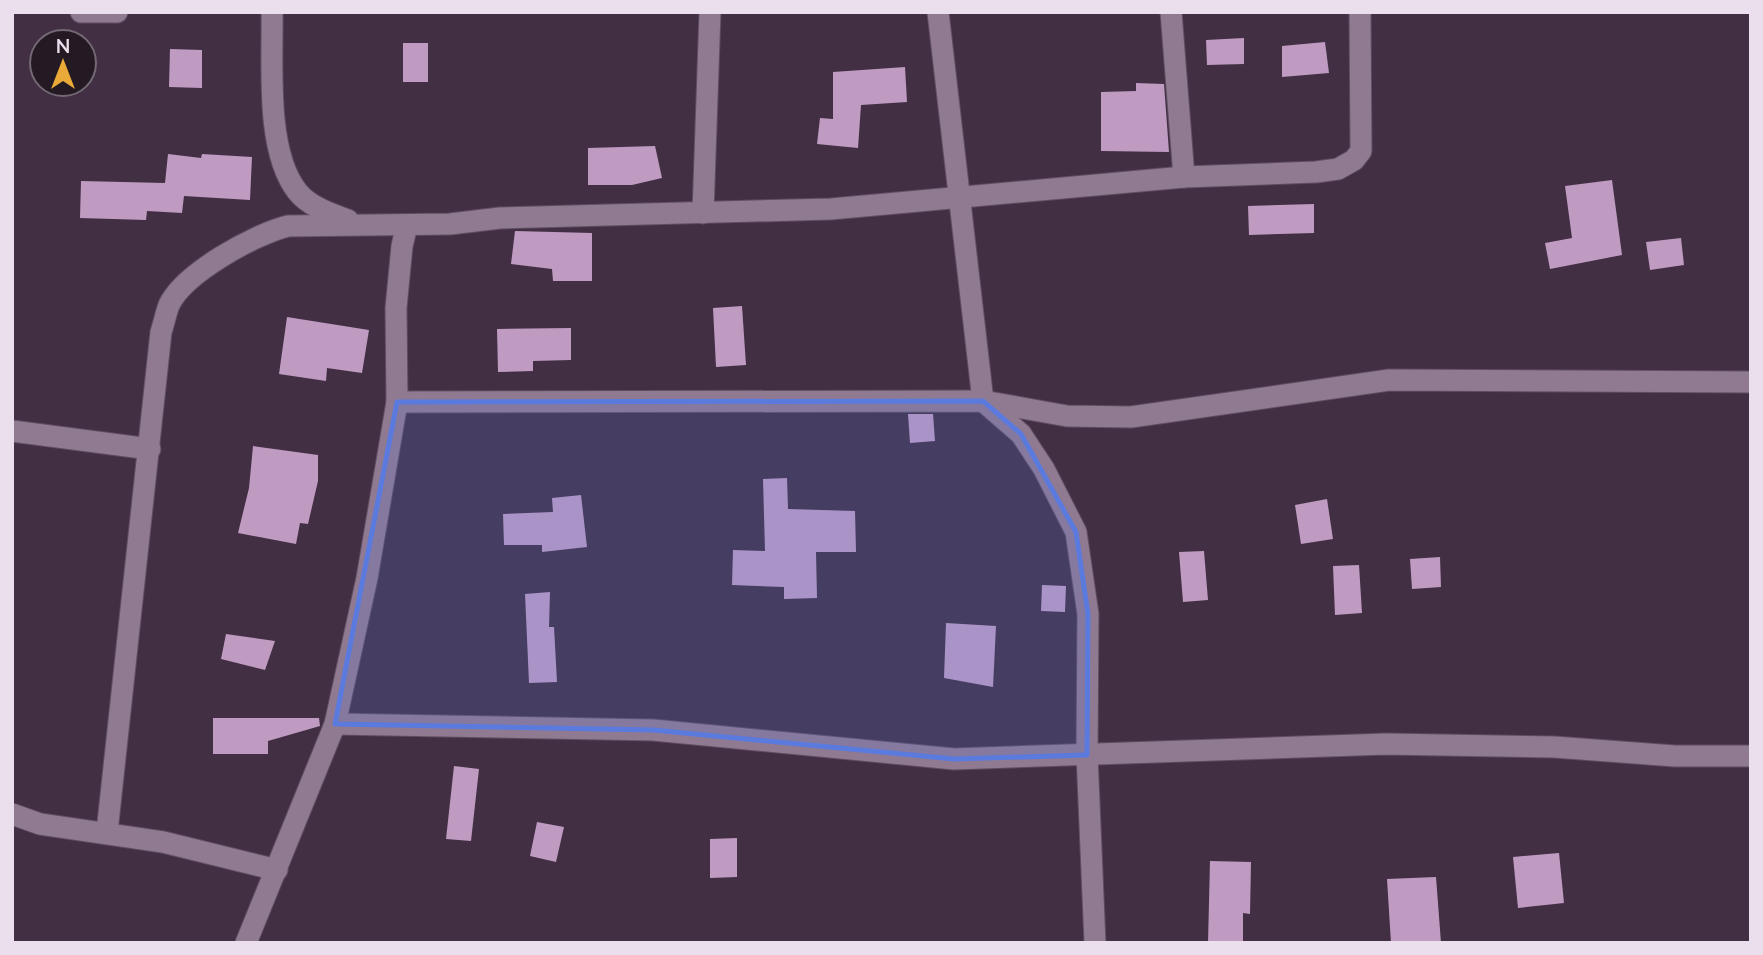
<svg xmlns="http://www.w3.org/2000/svg" width="1763" height="955" viewBox="0 0 1763 955" font-family="Lato,sans-serif">
<style>
.building{fill:#bf9bc2}
.lines{fill:none;stroke-linecap:round;stroke-linejoin:round}
.street-casing{stroke:#5f4e61;stroke-width:23}
.street{stroke:#907a92;stroke-width:21}
.marked{fill:#5b7ade;fill-opacity:0.2;stroke:#5b7ade;stroke-width:5;stroke-linejoin:round}
</style>
<rect width="100%" height="100%" fill="#422f44"/>
<!-- building -->
<g class="building">
<path d="M 1244,38 L 1244,64 L 1207,65 L 1206,40 Z"/>
<path d="M 1325,42 L 1329,73 L 1282,77 L 1282,46 Z"/>
<rect x="403" y="43" width="25" height="39"/>
<path d="M 170,49 L 202,50 L 202,88 L 169,87 Z"/>
<path d="M 905,67 L 907,102 L 861,105 L 858,148 L 817,144 L 820,118 L 833,119 L 833,72 Z"/>
<path d="M 1136,83 L 1164,84 L 1169,152 L 1101,151 L 1101,92 L 1136,91 Z"/>
<path d="M 655,146 L 662,178 L 632,185 L 588,185 L 588,148 Z"/>
<path d="M 168,154 L 201,158 L 202,154 L 252,157 L 250,200 L 184,196 L 182,213 L 147,211 L 146,220 L 80,218 L 81,181 L 165,183 Z"/>
<path d="M 1612,180 L 1622,255 L 1550,269 L 1545,243 L 1572,238 L 1565,186 Z"/>
<path d="M 1314,204 L 1314,233 L 1249,235 L 1248,206 Z"/>
<path d="M 515,231 L 592,233 L 592,281 L 553,281 L 552,269 L 511,264 Z"/>
<path d="M 1681,238 L 1684,265 L 1650,270 L 1646,242 Z"/>
<path d="M 742,306 L 746,365 L 716,367 L 713,308 Z"/>
<path d="M 287,317 L 369,330 L 362,373 L 327,368 L 326,381 L 279,374 Z"/>
<path d="M 571,328 L 571,360 L 533,361 L 533,371 L 498,372 L 497,329 Z"/>
<path d="M 908,414 L 933,414 L 935,441 L 910,443 Z"/>
<path d="M 253,446 L 318,455 L 318,481 L 308,524 L 300,523 L 296,544 L 238,533 L 249,488 Z"/>
<path d="M 787,478 L 788,509 L 855,511 L 856,552 L 816,552 L 817,598 L 784,599 L 784,587 L 732,585 L 733,550 L 765,551 L 763,479 Z"/>
<path d="M 581,495 L 587,547 L 542,552 L 542,545 L 504,545 L 503,514 L 553,512 L 552,498 Z"/>
<path d="M 1327,499 L 1333,539 L 1301,544 L 1295,505 Z"/>
<path d="M 1204,551 L 1208,600 L 1183,602 L 1179,552 Z"/>
<path d="M 1440,557 L 1441,587 L 1412,589 L 1410,559 Z"/>
<path d="M 1359,565 L 1362,613 L 1335,615 L 1333,566 Z"/>
<path d="M 1042,585 L 1066,586 L 1065,612 L 1041,611 Z"/>
<path d="M 550,592 L 549,627 L 554,627 L 557,682 L 529,683 L 525,594 Z"/>
<path d="M 946,623 L 996,626 L 993,687 L 944,678 Z"/>
<path d="M 226,634 L 275,641 L 265,670 L 221,659 Z"/>
<path d="M 213,718 L 319,718 L 320,726 L 268,741 L 268,754 L 213,754 Z"/>
<path d="M 454,766 L 479,769 L 471,841 L 446,839 Z"/>
<path d="M 537,822 L 564,827 L 556,862 L 530,856 Z"/>
<path d="M 737,838 L 737,877 L 710,878 L 710,839 Z"/>
<path d="M 1559,853 L 1564,903 L 1518,908 L 1513,857 Z"/>
<path d="M 1210,861 L 1251,862 L 1250,914 L 1243,913 L 1243,943 L 1208,943 Z"/>
<path d="M 1436,877 L 1441,943 L 1391,943 L 1387,879 Z"/>
</g>
<g class="lines">
<!-- street casing -->
<g class="street-casing">
<g id="street">
<path d="M 81,12 L 117,12"/>
<path d="M 272,12 C 273,63 265,150 297,191 C 308,206 331,214 348,220"/>
<path d="M 938,12 L 983,401 L 1021,434 L 1044,469 L 1076,532 L 1088,614 L 1087,755 L 1095,943"/>
<path d="M 1171,12 L 1184,177"/>
<path d="M 703,213 L 710,12"/>
<path d="M 397,402 L 983,401 L 1067,416 L 1131,417 L 1389,380 L 1751,382"/>
<path d="M 12,431 L 150,449"/>
<path d="M 335,724 L 653,730 L 954,759 L 1386,744 L 1554,747 L 1675,756 L 1751,756"/>
<path d="M 12,814 L 40,824 L 163,842 L 277,870"/>
<path d="M 107,832 L 161,332 C 164,323 166,313 169,305 C 184,273 255,234 288,226 L 450,224 L 500,218 L 831,209 L 1184,177 L 1316,172 L 1338,169 L 1354,160 L 1361,151 L 1360,12"/>
<path d="M 246,943 L 335,724 L 367,578 L 397,402 L 396,308 L 402,246 L 407,225"/>
</g>
</g>
<!-- street -->
<use href="#street" class="street"/>
</g>
<!-- marked area -->
<path class="marked" d="M 983,401 L 1021,434 L 1076,532 L 1088,614 L 1087,755 L 954,759 L 653,730 L 335,724 L 397,402 Z"/>
<!-- border -->
<rect width="1763" height="955" fill="none" stroke="#ecdfed" stroke-width="28"/>
<!-- north arrow -->
<g transform="translate(63 63)"><circle r="33" fill="#231a24" stroke="#736974" stroke-width="2"/>
<path d="M0-5L12 26L0 18L-12 26Z" fill="#eaaa38"/>
<text y="-10" font-size="19" font-weight="bold" text-anchor="middle" fill="#ecdfed">N</text>
</g>
</svg>
